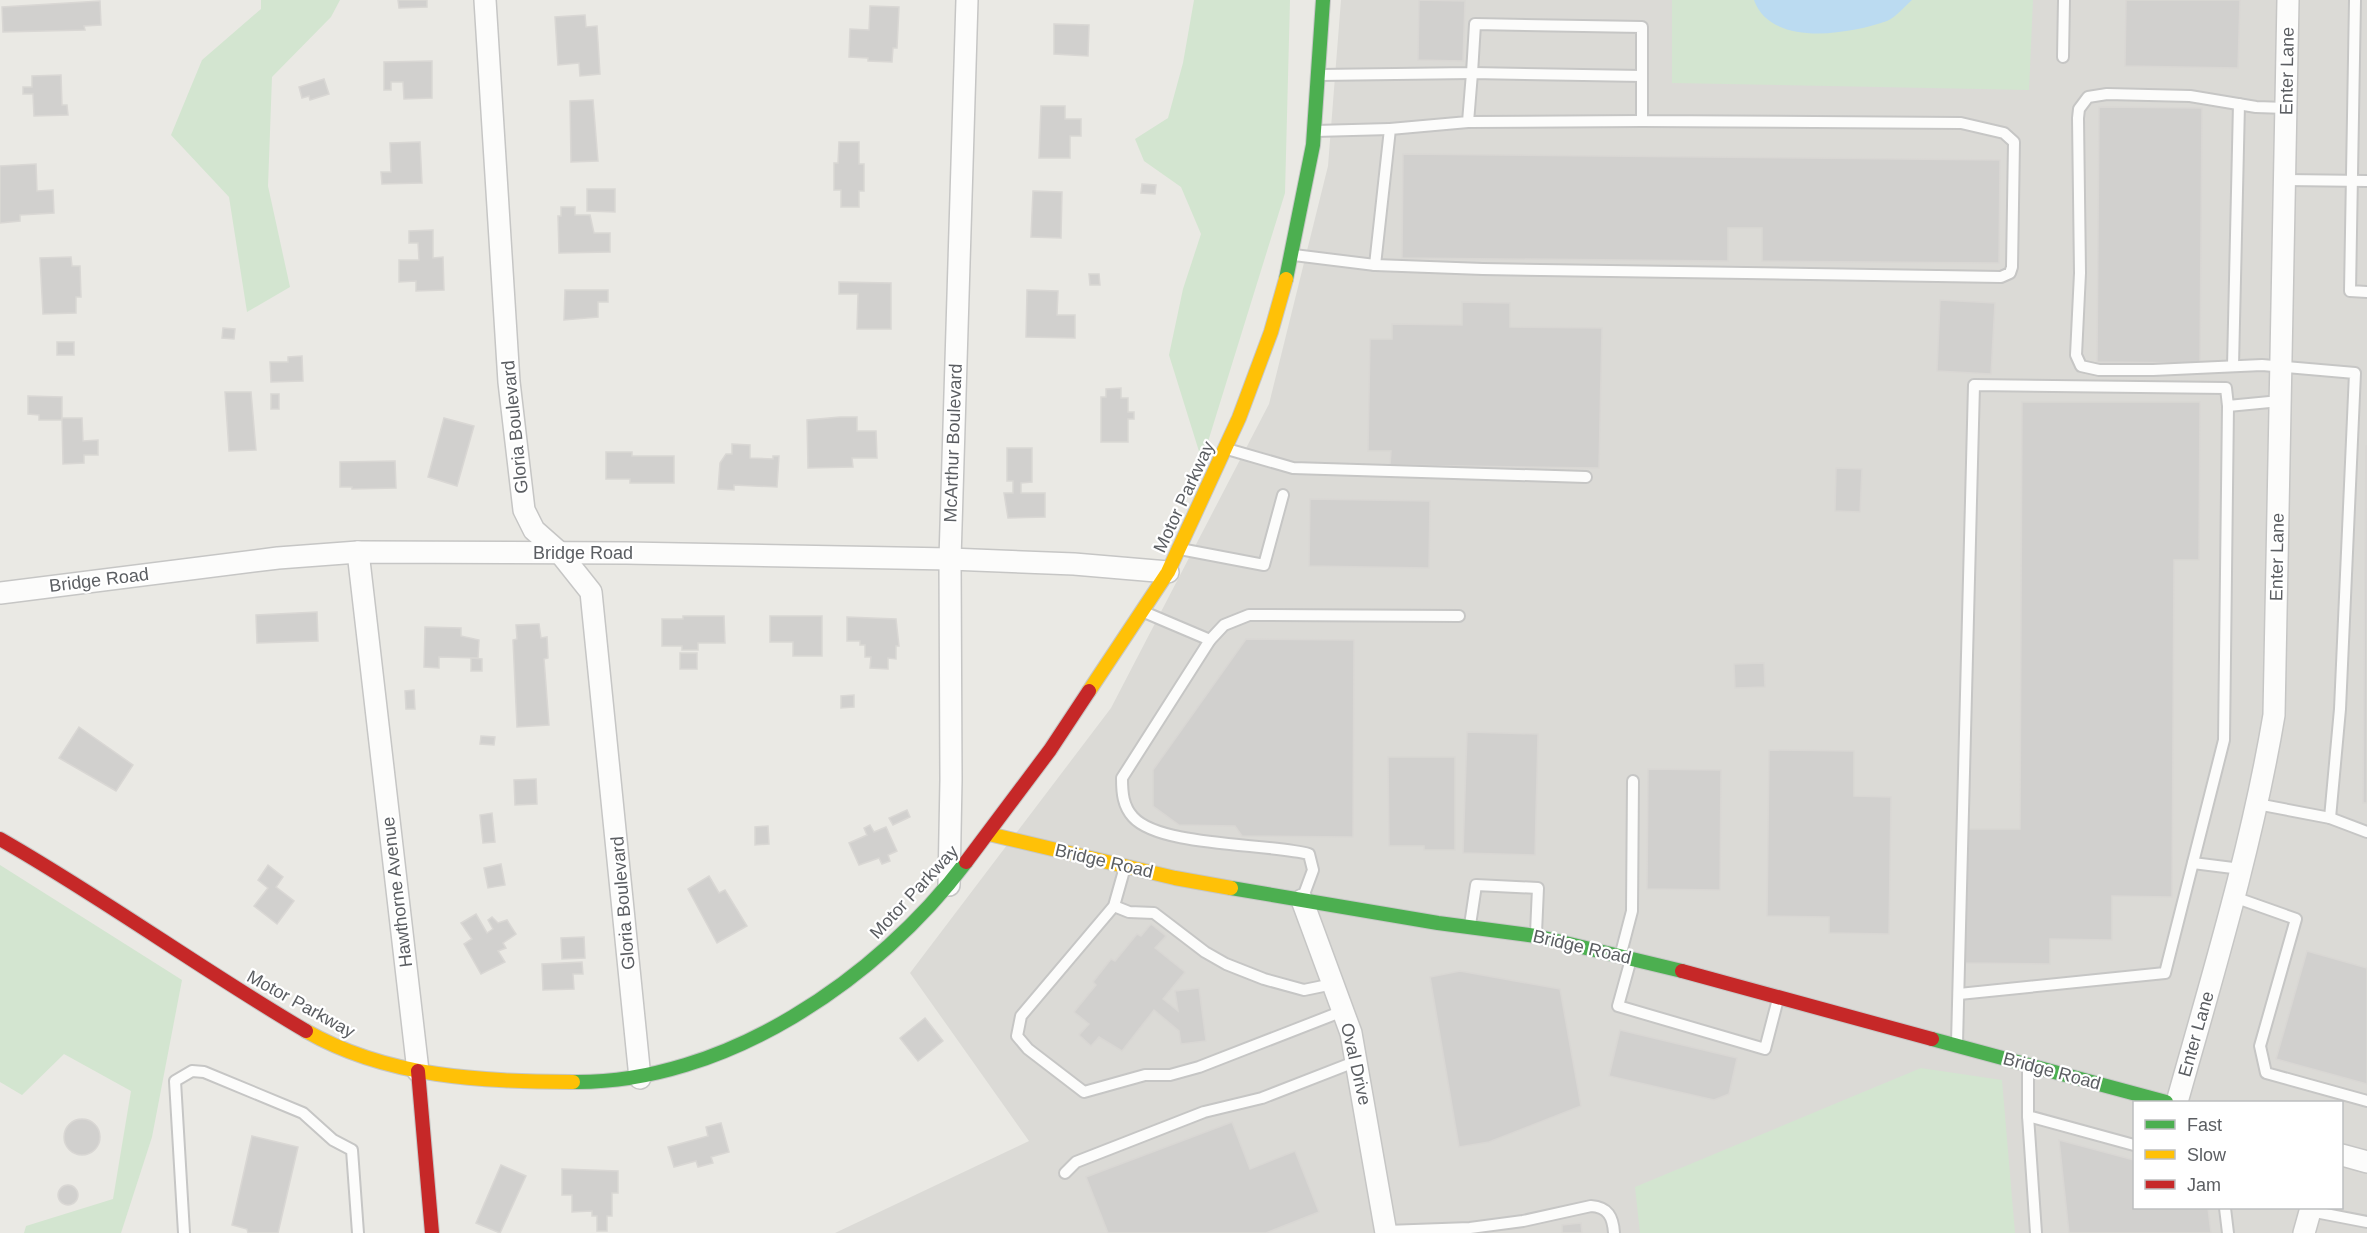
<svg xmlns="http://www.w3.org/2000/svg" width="2367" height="1233" viewBox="0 0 2367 1233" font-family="Helvetica,sans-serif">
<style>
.industrial{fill:#dbdad6;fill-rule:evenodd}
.green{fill:#d3e5d0}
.water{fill:#bbdbf1}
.building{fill:#d1d0ce;stroke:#d9d7d4;stroke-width:1.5}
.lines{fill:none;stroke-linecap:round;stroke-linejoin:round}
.lane-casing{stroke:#c6c6c5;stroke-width:14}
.street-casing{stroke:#c6c6c5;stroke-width:24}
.fast-casing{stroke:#c6c7c6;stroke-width:16}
.slow-casing{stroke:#c6c7c6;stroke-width:16}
.jam-casing{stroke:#c6c7c6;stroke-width:16}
.lane{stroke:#fcfcfb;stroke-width:10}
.street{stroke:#fcfcfb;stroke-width:21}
.fast{stroke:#4caf50;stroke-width:14}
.slow{stroke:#ffc107;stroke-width:14}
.jam{stroke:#c62828;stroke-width:14}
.labels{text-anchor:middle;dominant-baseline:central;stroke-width:4.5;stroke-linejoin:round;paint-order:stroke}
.street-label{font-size:18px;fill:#5b5e62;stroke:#fff}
</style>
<rect width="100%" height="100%" fill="#eae9e4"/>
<!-- industrial -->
<path class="industrial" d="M 1341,0 L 2367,0 L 2367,1233 L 835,1233 L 1029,1141 L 910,973 L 1111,708 L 1269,404 L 1328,166 ZM 2134,1102 L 2342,1102 L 2342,1208 L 2134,1208 Z"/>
<!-- green -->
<g class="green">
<path d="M 261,0 L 340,0 L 331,17 L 272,77 L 268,186 L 290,287 L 247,312 L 229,197 L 171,135 L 202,60 L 261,9 Z"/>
<path d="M 1194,0 L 1290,0 L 1285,193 L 1202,461 L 1169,355 L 1183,289 L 1201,234 L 1181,187 L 1144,161 L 1135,139 L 1168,118 L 1183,63 Z"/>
<path d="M 1672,0 L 2033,0 L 2029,90 L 1672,83 Z"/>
<path d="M 0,865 L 182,980 L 152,1137 L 121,1233 L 24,1233 L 26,1226 L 113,1199 L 131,1091 L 64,1054 L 22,1095 L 0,1082 Z"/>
<path d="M 1921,1068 L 2002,1080 L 2015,1233 L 1640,1233 L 1635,1187 Z"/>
</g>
<!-- water -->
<path class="water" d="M 1754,0 L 1912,0 C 1905,6 1896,17 1887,21 C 1850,34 1771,48 1754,0 Z"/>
<!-- building -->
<g class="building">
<path d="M 398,0 L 427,0 L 427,7 L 399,8 Z"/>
<path d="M 1419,0 L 1465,1 L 1463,61 L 1418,60 Z"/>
<path d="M 2126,0 L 2240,0 L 2238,68 L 2125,66 Z"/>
<path d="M 100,1 L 101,25 L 84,26 L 85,30 L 3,32 L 2,7 Z"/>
<path d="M 870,6 L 899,7 L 897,48 L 893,48 L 892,62 L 868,61 L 868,58 L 849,57 L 850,29 L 869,30 Z"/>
<path d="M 585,15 L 586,27 L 597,26 L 600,74 L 580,76 L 579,63 L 558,65 L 555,17 Z"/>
<path d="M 1054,24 L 1089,25 L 1088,56 L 1054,54 Z"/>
<path d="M 432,61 L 432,98 L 404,99 L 403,82 L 391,82 L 391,90 L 384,90 L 384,62 Z"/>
<path d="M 61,75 L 62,105 L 67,105 L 68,115 L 34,116 L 33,94 L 23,94 L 23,87 L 32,87 L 32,76 Z"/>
<path d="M 324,79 L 329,94 L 310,100 L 309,96 L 302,98 L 299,87 Z"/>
<path d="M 593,100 L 598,161 L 571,162 L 570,101 Z"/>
<path d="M 1041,106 L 1065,106 L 1065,119 L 1081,119 L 1081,136 L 1070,136 L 1070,158 L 1039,158 Z"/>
<path d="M 2099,107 L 2202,108 L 2200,363 L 2097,362 Z"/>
<path d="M 420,142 L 422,183 L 382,184 L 381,172 L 391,172 L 390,143 Z"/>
<path d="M 839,142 L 859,142 L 859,164 L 864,164 L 864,191 L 859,191 L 859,207 L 841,207 L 841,190 L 834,190 L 834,163 L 838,163 Z"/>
<path d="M 1403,154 L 2000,160 L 1999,263 L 1762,261 L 1762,228 L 1728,228 L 1728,261 L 1402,258 Z"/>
<path d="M 36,164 L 37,191 L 53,190 L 54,213 L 20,215 L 20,221 L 0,223 L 0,166 Z"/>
<path d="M 1142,184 L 1156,185 L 1155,194 L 1141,193 Z"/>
<path d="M 587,189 L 615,189 L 615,212 L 587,211 Z"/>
<path d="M 1033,191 L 1062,192 L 1061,238 L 1031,237 Z"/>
<path d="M 561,207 L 575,207 L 575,215 L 590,215 L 594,233 L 610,233 L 610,252 L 559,253 L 558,216 L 561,216 Z"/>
<path d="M 433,230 L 433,258 L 443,257 L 444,290 L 416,291 L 416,281 L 399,282 L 399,260 L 419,260 L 418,243 L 409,243 L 409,231 Z"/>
<path d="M 71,257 L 72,266 L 80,266 L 81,297 L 76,297 L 76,313 L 43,314 L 40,258 Z"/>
<path d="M 1089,274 L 1099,274 L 1100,285 L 1090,285 Z"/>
<path d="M 839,282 L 891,283 L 891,329 L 857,329 L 858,294 L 839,294 Z"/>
<path d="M 565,290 L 608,290 L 608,302 L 598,302 L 598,317 L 564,320 Z"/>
<path d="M 1027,290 L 1058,291 L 1057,315 L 1075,315 L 1075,338 L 1026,337 Z"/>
<path d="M 1940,300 L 1995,303 L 1991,374 L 1937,371 Z"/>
<path d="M 1462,302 L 1510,303 L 1510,327 L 1602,328 L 1599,468 L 1390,465 L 1391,451 L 1368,451 L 1370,339 L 1392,339 L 1392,324 L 1462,325 Z"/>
<path d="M 223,328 L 235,329 L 234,339 L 222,338 Z"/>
<rect x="57" y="342" width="17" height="13"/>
<path d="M 302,356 L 303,381 L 271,382 L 270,362 L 288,362 L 288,357 Z"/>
<path d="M 1121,388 L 1121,398 L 1128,398 L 1128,412 L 1134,412 L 1134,419 L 1128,419 L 1128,442 L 1101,442 L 1101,397 L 1106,397 L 1106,389 Z"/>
<path d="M 225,392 L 251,392 L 256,450 L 229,451 Z"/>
<rect x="271" y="394" width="8" height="15"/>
<path d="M 28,396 L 62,397 L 62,420 L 39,420 L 39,415 L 28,414 Z"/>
<path d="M 2022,402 L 2200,402 L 2199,560 L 2174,560 L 2172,897 L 2112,896 L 2112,940 L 2050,939 L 2050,964 L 1964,963 L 1965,829 L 2020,829 Z"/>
<path d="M 840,417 L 857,417 L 857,431 L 876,431 L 877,458 L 852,458 L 853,467 L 808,468 L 807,420 Z"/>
<path d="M 62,418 L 82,418 L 83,441 L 98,440 L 98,455 L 84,455 L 84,463 L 63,464 Z"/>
<path d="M 444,418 L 474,426 L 457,486 L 428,477 Z"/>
<path d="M 732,444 L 750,445 L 750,458 L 773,459 L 773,456 L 779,456 L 777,487 L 734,485 L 734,490 L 718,489 L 720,463 L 726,454 L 732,454 Z"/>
<path d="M 2366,446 L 2367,446 L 2367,803 L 2363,803 Z"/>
<path d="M 1007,448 L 1032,448 L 1032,482 L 1021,483 L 1021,493 L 1045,493 L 1045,517 L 1008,518 L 1004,493 L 1013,493 L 1013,481 L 1007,481 Z"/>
<path d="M 606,452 L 632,452 L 632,456 L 674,456 L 674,483 L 630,483 L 630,479 L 606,479 Z"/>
<path d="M 395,461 L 396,488 L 352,489 L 352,487 L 340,487 L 340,462 Z"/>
<path d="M 1836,468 L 1862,469 L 1860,512 L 1835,511 Z"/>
<path d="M 1310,499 L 1430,501 L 1429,568 L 1309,566 Z"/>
<path d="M 317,612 L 318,641 L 257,643 L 256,615 Z"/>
<path d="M 683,616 L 724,616 L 725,643 L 698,643 L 698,650 L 682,650 L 682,646 L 662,646 L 662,619 L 683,619 Z"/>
<path d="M 770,616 L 822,616 L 822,656 L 793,656 L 793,642 L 770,642 Z"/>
<path d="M 847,617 L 896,619 L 899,646 L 896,646 L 896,659 L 888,658 L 888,669 L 870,668 L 871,657 L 865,657 L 865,645 L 860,645 L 860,641 L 847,641 Z"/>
<path d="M 539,624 L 541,638 L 547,637 L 548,658 L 544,659 L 549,725 L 517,727 L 513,640 L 517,639 L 516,625 Z"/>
<path d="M 425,627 L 461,628 L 461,636 L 479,640 L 478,658 L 439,657 L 439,668 L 424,667 Z"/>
<path d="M 1246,639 L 1354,640 L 1353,837 L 1242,836 L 1235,826 L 1179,825 L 1153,806 L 1153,770 Z"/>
<rect x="680" y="653" width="17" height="16"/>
<path d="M 471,658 L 482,659 L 482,671 L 471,671 Z"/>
<path d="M 1764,663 L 1765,687 L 1735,688 L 1734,664 Z"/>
<path d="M 414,690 L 415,709 L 406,709 L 405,691 Z"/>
<path d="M 854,695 L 854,707 L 841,708 L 841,696 Z"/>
<path d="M 79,727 L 133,765 L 116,791 L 59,758 Z"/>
<path d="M 1467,732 L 1538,734 L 1535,855 L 1463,853 Z"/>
<path d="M 481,736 L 495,737 L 494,745 L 480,744 Z"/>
<path d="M 1769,750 L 1854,751 L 1854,796 L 1891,797 L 1889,934 L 1829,933 L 1829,917 L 1767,916 Z"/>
<path d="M 1388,757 L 1455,757 L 1455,850 L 1424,850 L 1424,846 L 1389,846 Z"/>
<path d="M 1648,769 L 1721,770 L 1720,890 L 1647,889 Z"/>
<path d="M 536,779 L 537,804 L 515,805 L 514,780 Z"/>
<path d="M 907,810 L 910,817 L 893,825 L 889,818 Z"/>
<path d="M 492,813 L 495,842 L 483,843 L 480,815 Z"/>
<path d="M 870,825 L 874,832 L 886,827 L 897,851 L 888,855 L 890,861 L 882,864 L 879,858 L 859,865 L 849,843 L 867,835 L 864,828 Z"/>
<path d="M 768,826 L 769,844 L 755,845 L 755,827 Z"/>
<path d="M 501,864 L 505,885 L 488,888 L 484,868 Z"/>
<path d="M 268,865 L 283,877 L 276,887 L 294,901 L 277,924 L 254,906 L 268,888 L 258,880 Z"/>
<path d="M 709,876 L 719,893 L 725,890 L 747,926 L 717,943 L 688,889 Z"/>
<path d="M 476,914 L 487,933 L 493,929 L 488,920 L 492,917 L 498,923 L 507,920 L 516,934 L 503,943 L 506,948 L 498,951 L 505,962 L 481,974 L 464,944 L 472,939 L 461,923 Z"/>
<path d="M 1151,924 L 1166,936 L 1155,948 L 1185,972 L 1163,999 L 1178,1011 L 1175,991 L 1199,988 L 1206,1041 L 1181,1044 L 1179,1031 L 1154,1010 L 1122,1051 L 1099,1037 L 1091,1046 L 1079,1035 L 1089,1024 L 1074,1012 L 1096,985 L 1093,982 L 1111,959 L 1115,961 L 1137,934 L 1141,936 Z"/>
<path d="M 584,937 L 585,958 L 562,959 L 561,938 Z"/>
<path d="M 2307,951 L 2367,968 L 2367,1084 L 2276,1059 Z"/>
<path d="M 582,962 L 583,974 L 573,974 L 574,989 L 543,990 L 542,964 Z"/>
<path d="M 1460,971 L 1560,989 L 1581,1106 L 1489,1142 L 1459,1147 L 1430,977 Z"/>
<path d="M 925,1018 L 943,1041 L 918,1061 L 900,1038 Z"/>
<path d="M 1620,1030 L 1737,1058 L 1729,1094 L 1714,1100 L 1609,1076 Z"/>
<circle cx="82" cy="1137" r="18"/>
<path d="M 1232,1122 L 1250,1169 L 1295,1151 L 1319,1212 L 1266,1233 L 1108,1233 L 1086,1177 Z"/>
<path d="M 721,1123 L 729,1152 L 711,1157 L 713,1163 L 698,1167 L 696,1161 L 674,1167 L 668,1147 L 708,1136 L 706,1127 Z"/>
<path d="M 252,1136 L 298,1147 L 278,1233 L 248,1233 L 247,1229 L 232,1225 Z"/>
<path d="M 2059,1140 L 2134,1160 L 2134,1208 L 2208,1208 L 2211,1233 L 2069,1233 Z"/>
<path d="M 501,1165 L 526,1176 L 500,1233 L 476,1223 Z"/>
<path d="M 562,1169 L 618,1171 L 618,1193 L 612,1193 L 612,1216 L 607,1216 L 607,1231 L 597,1231 L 597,1216 L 592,1216 L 592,1211 L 572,1212 L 572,1195 L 562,1195 Z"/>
<circle cx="68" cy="1195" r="10"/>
<path d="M 1581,1223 L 1582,1233 L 1562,1233 L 1562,1225 Z"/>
</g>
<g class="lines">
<!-- lane casing -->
<g class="lane-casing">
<g id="lane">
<path d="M 2355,0 L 2350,291 L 2367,292"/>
<path d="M 2063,57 L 2064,0"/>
<path d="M 1468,122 L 1642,121"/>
<path d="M 1315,131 L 1390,129"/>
<path d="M 2285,180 L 2367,181"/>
<path d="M 1294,255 L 1375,265 L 1483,269 L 2001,277 L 2010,273 L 2012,267 L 2014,142 L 2004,133 L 1961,123 L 1642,121 L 1642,27 L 1475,24 L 1472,73 L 1319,75"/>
<path d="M 1375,265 L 1390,129 L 1468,122 L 1472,73 L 1642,76"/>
<path d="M 2233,366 L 2239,104"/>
<path d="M 1227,449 L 1293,468 L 1586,477"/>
<path d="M 1180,549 L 1264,565 L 1283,495"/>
<path d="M 1144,612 L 1210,640"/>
<path d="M 2257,804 L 2330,818 L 2340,709 L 2355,373 L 2262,365 L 2153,370 L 2099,370 L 2081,366 L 2076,355 L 2080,273 L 2078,118 L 2079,109 L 2088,97 L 2107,94 L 2190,96 L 2256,107 L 2286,108"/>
<path d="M 2330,818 L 2367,832"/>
<path d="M 2193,863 L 2241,869"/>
<path d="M 1125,867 L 1114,906 L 1021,1016 L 1017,1036 L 1028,1049 L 1084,1092 L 1145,1075 L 1170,1075 L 1199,1067 L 1343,1011"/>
<path d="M 1303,897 L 1313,870 L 1309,854 C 1267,843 1160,847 1133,817 C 1123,806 1122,793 1122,778 L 1210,640 L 1224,625 L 1249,615 L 1459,616"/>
<path d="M 2234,897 L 2296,919 L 2260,1046 L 2266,1073 L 2367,1101"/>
<path d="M 1114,906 L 1129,912 L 1154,913 L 1205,952 L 1226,964 L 1264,979 L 1304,990 L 1333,984"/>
<path d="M 1470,925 L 1476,885 L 1538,888 L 1536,933"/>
<path d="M 1621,953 L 1632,911 L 1633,781"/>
<path d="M 1631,959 L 1618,1006 L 1765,1049 L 1778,999"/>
<path d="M 1959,994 L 2165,973 L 2224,740 L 2228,406"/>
<path d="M 1957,1043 L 1974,385 L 2226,388 L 2228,406 L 2280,401"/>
<path d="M 2028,1067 L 2028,1116 L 2134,1145"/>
<path d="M 2028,1116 L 2036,1233"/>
<path d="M 1065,1173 L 1076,1162 L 1204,1112 L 1262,1098 L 1357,1061"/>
<path d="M 2225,1208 L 2228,1233"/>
<path d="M 2310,1211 L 2367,1222"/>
<path d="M 1386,1231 L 1470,1228 L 1523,1221 L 1591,1206 C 1608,1207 1613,1217 1614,1233"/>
<path d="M 184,1233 L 175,1081 L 192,1071 L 204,1072 L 303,1113 L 333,1140 L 352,1150 L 358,1233"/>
</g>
</g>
<!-- street casing -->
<g class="street-casing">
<g id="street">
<path d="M 485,0 L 509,382 L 524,510 L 534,530 L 560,553 L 591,592 L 640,1078"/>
<path d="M 358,552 L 418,1071"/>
<path d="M 0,593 L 278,558 L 358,552 L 626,553 L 950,559 L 1074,564 L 1168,572"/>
<path d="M 949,885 L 951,780 L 950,559 L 967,0"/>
<path d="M 1302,900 L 1351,1033 L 1386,1233"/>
<path d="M 2177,1102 C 2213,974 2252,846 2274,715 L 2288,0"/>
<path d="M 2342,1155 L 2367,1162"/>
<path d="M 2304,1233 L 2311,1208"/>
</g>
</g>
<!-- fast casing -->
<g class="fast-casing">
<g id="fast">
<path d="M 1286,279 L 1313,145 L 1323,0"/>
<path d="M 1231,888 L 1438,923 L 1536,936 L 1682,971"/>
<path d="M 1932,1039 L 2166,1102"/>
<path d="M 573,1082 C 724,1084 878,979 966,862"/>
</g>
</g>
<!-- slow casing -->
<g class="slow-casing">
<g id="slow">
<path d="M 1089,691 L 1168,572 L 1239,418 L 1271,332 L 1286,279"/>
<path d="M 989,834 L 1175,878 L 1231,888"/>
<path d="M 306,1031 C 388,1078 481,1081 573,1082"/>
</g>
</g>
<!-- jam casing -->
<g class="jam-casing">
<g id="jam">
<path d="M 0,839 C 105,899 202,970 306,1031"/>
<path d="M 966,862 L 1050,750 L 1089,691"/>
<path d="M 1682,971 L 1932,1039"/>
<path d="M 418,1071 L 432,1233"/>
</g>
</g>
<!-- lane -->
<use href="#lane" class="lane"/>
<!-- street -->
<use href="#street" class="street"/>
<!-- fast -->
<use href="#fast" class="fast"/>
<!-- slow -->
<use href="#slow" class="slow"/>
<!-- jam -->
<use href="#jam" class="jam"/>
</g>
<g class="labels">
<!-- street labels -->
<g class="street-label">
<text transform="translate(2287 71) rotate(-89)">Enter Lane</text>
<text transform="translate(515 427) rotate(-96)">Gloria Boulevard</text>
<text transform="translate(953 443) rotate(-88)">McArthur Boulevard</text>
<text transform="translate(1184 497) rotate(-65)">Motor Parkway</text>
<text x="583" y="553">Bridge Road</text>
<text transform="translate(2277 557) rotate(-89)">Enter Lane</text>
<text transform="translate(99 580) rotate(-7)">Bridge Road</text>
<text transform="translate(1104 861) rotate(13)">Bridge Road</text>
<text transform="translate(397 892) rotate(-97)">Hawthorne Avenue</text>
<text transform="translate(914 892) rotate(-47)">Motor Parkway</text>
<text transform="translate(623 903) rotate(-95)">Gloria Boulevard</text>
<text transform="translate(1582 947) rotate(13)">Bridge Road</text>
<text transform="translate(301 1004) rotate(29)">Motor Parkway</text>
<text transform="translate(2196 1034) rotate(-74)">Enter Lane</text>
<text transform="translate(1356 1064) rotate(77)">Oval Drive</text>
<text transform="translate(2052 1071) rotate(15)">Bridge Road</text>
</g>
</g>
<!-- legend -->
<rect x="2133" y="1101" width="210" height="108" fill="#ffffff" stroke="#bdbfc0" stroke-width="1.5"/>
<rect x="2145" y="1120" width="30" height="9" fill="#4caf50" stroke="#bdbfc0" stroke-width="1.5"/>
<text x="2187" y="1131" font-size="18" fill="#5b5e62">Fast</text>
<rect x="2145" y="1150" width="30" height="9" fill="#ffc107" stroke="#bdbfc0" stroke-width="1.5"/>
<text x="2187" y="1161" font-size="18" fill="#5b5e62">Slow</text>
<rect x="2145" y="1180" width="30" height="9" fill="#c62828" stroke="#bdbfc0" stroke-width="1.5"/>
<text x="2187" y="1191" font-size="18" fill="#5b5e62">Jam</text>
</svg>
